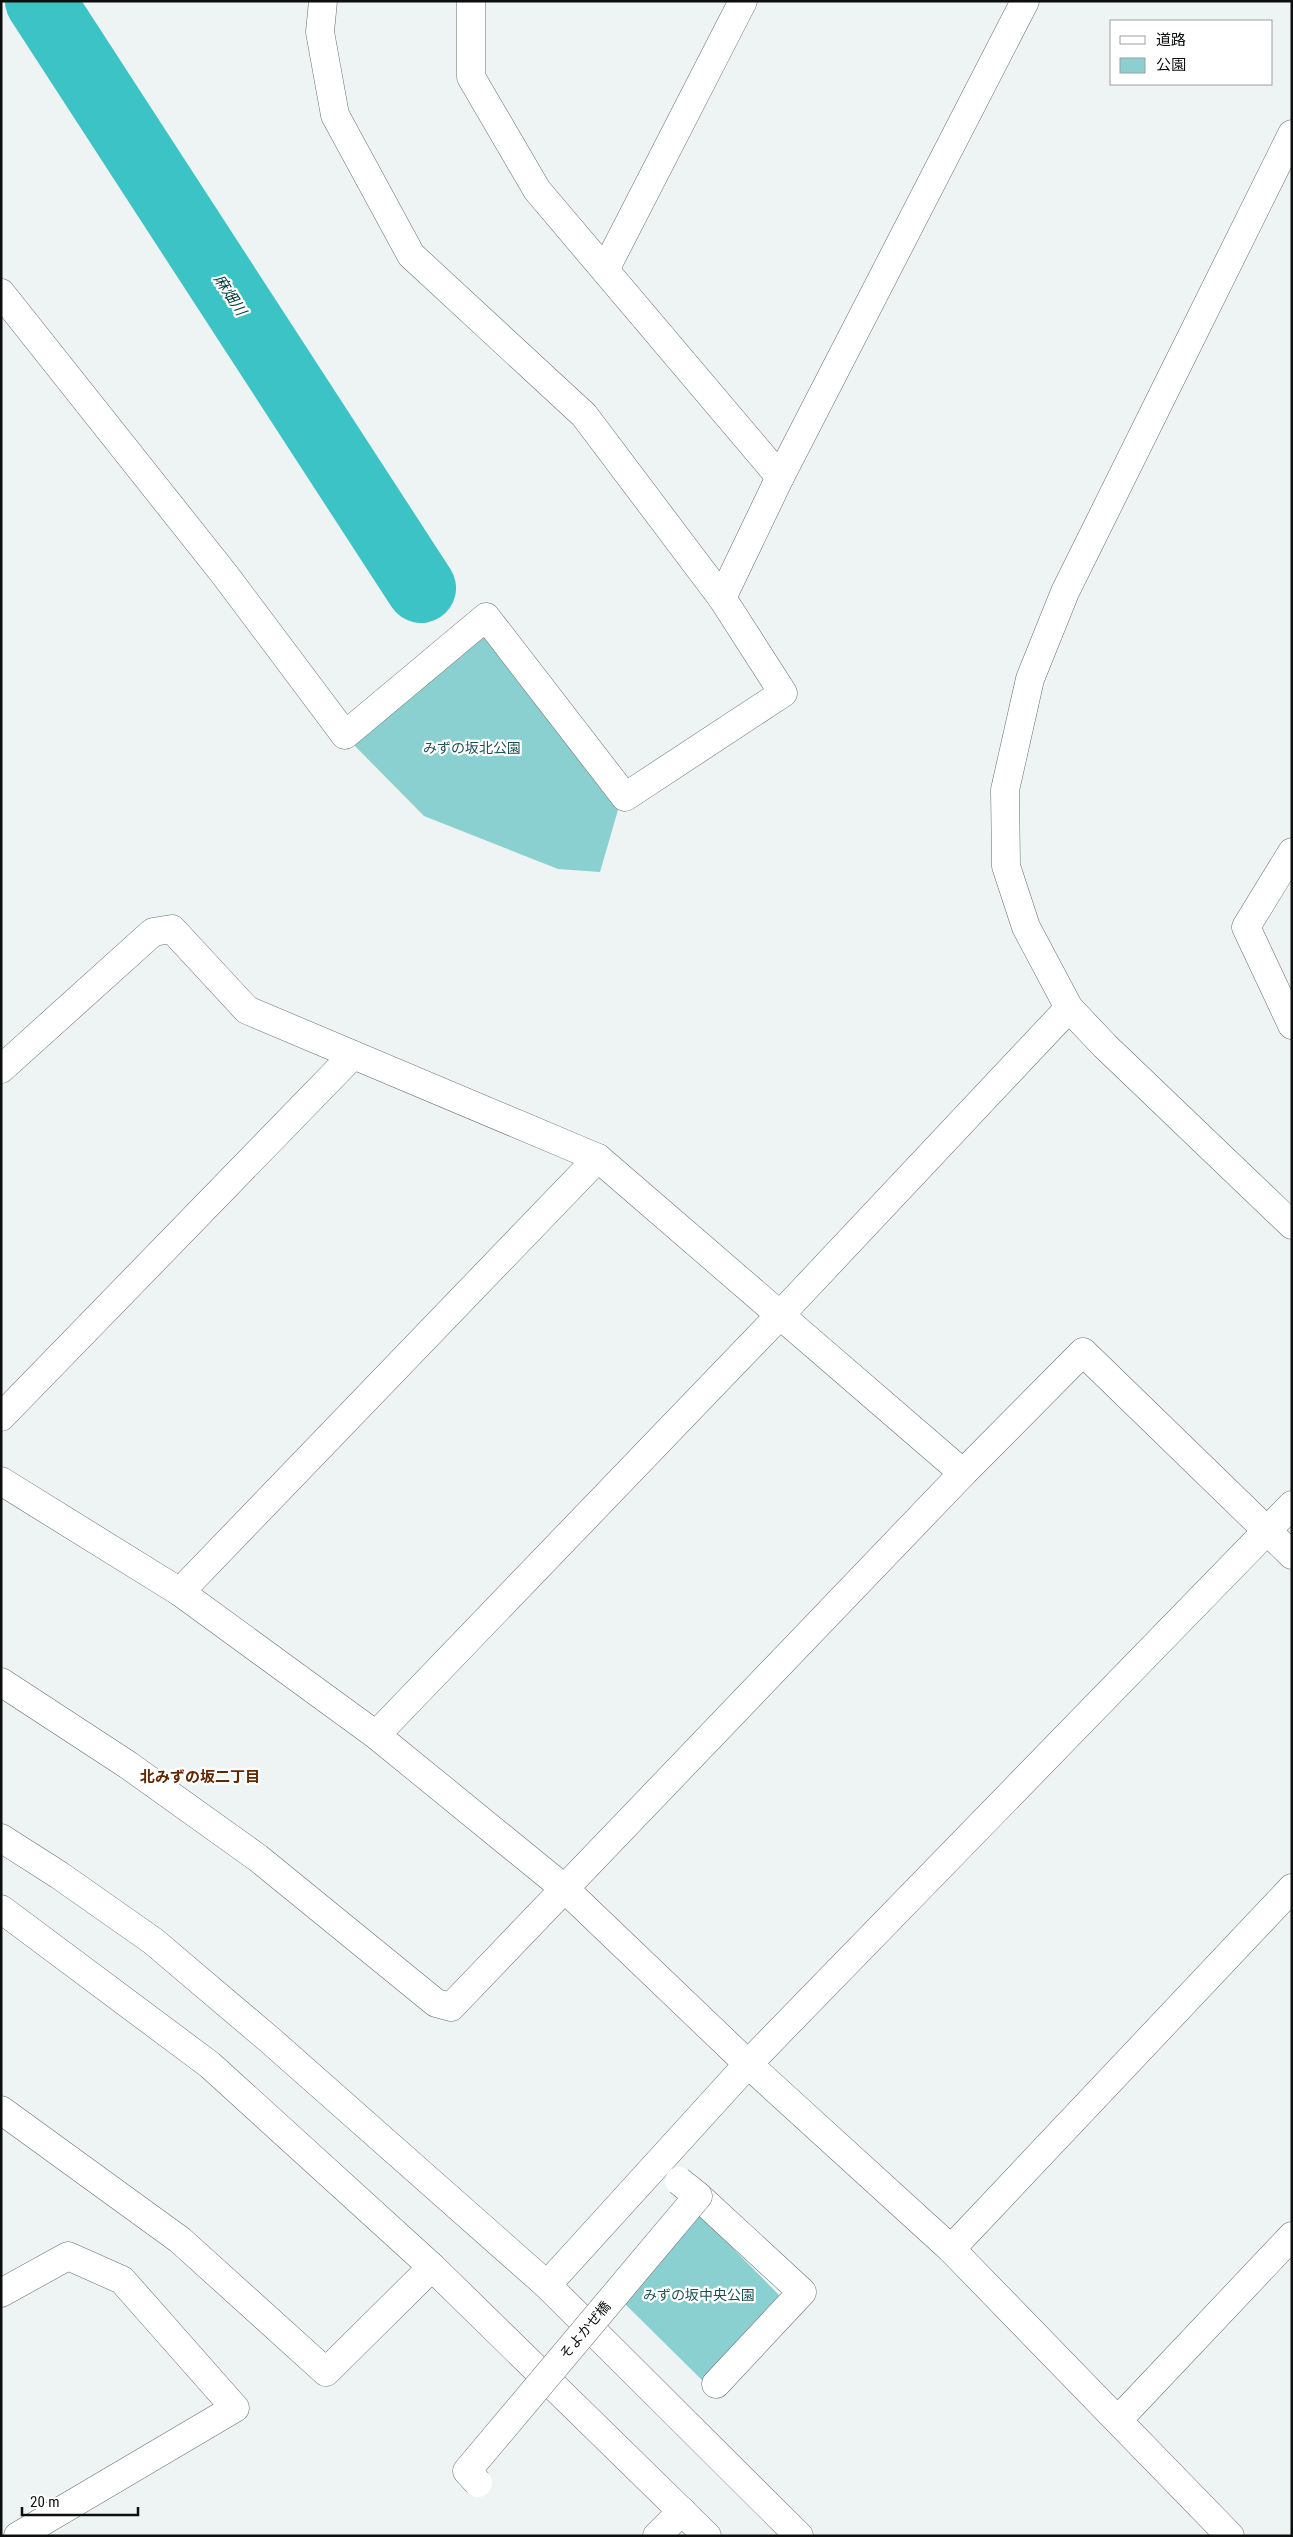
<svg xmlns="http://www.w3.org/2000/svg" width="1293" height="2537" viewBox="0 0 1293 2537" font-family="'Roboto Condensed','Noto Sans JP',sans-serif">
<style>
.green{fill:#8bd0d1}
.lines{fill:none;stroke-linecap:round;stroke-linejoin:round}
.river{stroke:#3bc3c6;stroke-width:70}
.minor-casing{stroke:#6b6e6e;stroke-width:29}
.minor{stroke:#fff;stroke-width:28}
.minor-bridge-casing{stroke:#6b6e6e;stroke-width:29;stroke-linecap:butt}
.minor-bridge{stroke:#fff;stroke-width:28}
.labels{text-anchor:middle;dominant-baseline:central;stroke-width:4.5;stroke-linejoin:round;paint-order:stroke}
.park-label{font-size:14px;fill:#1a5253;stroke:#fff}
.street-label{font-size:14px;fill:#0d0f0f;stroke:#fff}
.water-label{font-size:15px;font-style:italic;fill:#024143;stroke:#fff}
.neighbourhood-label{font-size:15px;font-weight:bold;fill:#642700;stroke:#fff}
</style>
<rect width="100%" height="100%" fill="#eef3f3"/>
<!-- green -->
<g class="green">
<path d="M 484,631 L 620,803 L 600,872 L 558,869 L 424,816 L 351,742 Z"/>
<path d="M 692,2207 L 783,2299 L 705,2383 L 621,2300 Z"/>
</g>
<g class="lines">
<!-- river -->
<path class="river" d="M 40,1 L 421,588"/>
<!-- minor casing -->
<g class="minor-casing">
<g id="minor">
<path d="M 471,1 L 471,77 L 537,190 L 780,477"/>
<path d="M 1292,134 L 1065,592 L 1030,679 L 1005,790 L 1006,866 L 1026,927 L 1069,1008 L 1105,1046 L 1292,1225"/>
<path d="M 605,270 L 743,1"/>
<path d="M 1,293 L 225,575 L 345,735 L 486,617 L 625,797 L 783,693 L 722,598 L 584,415 L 411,255 L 335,115 L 320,32 L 323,1"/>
<path d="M 722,598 L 780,477 L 1025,1"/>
<path d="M 1292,852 L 1246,927 L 1292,1025"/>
<path d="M 1,1069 L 153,932 L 172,929 L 247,1010 L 598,1158 L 963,1473 L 1083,1352 L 1292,1555"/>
<path d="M 1,1417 L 352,1056"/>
<path d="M 1,1481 L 180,1592 L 376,1735 L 565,1889 L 748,2064 L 951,2249 L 1230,2536"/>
<path d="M 180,1592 L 598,1158"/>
<path d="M 1,1682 L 128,1765 L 258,1858 L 436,2003 L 451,2007 L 963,1473"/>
<path d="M 376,1735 L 781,1314 L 1069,1008"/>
<path d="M 1,1838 L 59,1875 L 153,1941 L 271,2041 L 547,2285 L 799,2536"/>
<path d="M 1,1909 L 210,2065 L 432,2267 L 707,2536"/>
<path d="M 1,2110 L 180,2240 L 326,2372 L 432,2267"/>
<path d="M 698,2196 L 802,2292 L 716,2384"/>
<path d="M 951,2249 L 1292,1888"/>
<path d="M 547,2285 L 748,2064 L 1292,1505"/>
<path d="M 1,2293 L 68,2256 L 122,2280 L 235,2408 L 18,2536"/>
<path d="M 1118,2420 L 1292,2236"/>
<path d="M 657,2536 L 682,2511"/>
</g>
</g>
<!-- minor -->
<use href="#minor" class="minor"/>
<!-- minor-bridge casing -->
<g class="minor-bridge-casing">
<path id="minor-bridge" d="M 478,2483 L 467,2471 L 698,2196 L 679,2181"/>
</g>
<!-- minor-bridge -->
<use href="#minor-bridge" class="minor-bridge"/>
</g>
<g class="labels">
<!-- park labels -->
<g class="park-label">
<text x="472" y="748">みずの坂北公園</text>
<text x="699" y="2295">みずの坂中央公園</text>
</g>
<!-- street labels -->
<g class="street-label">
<text transform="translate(585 2330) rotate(-50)">そよかぜ橋</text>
</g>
<!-- water labels -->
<g class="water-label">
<text transform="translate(230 295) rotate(57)">麻畑川</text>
</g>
<!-- neighbourhood labels -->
<g class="neighbourhood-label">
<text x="200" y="1777">北みずの坂二丁目</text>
</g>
</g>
<!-- border -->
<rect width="1293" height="2537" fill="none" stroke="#0d0f0f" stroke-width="5"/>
<!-- legend -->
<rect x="1110" y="20" width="162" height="65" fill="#ffffff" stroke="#9e9f9f"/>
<rect x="1120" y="36" width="25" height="8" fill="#ffffff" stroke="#9e9f9f"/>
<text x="1156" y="45" font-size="15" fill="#0d0f0f">道路</text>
<rect x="1120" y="58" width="25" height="15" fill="#8bd0d1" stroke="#9e9f9f"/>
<text x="1156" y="70" font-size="15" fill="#0d0f0f">公園</text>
<!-- scale -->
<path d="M22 2507v8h116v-8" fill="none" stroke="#0d0f0f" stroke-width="2.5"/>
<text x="30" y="2507" font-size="15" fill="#0d0f0f" stroke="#ffffff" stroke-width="4" paint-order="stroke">20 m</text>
</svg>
